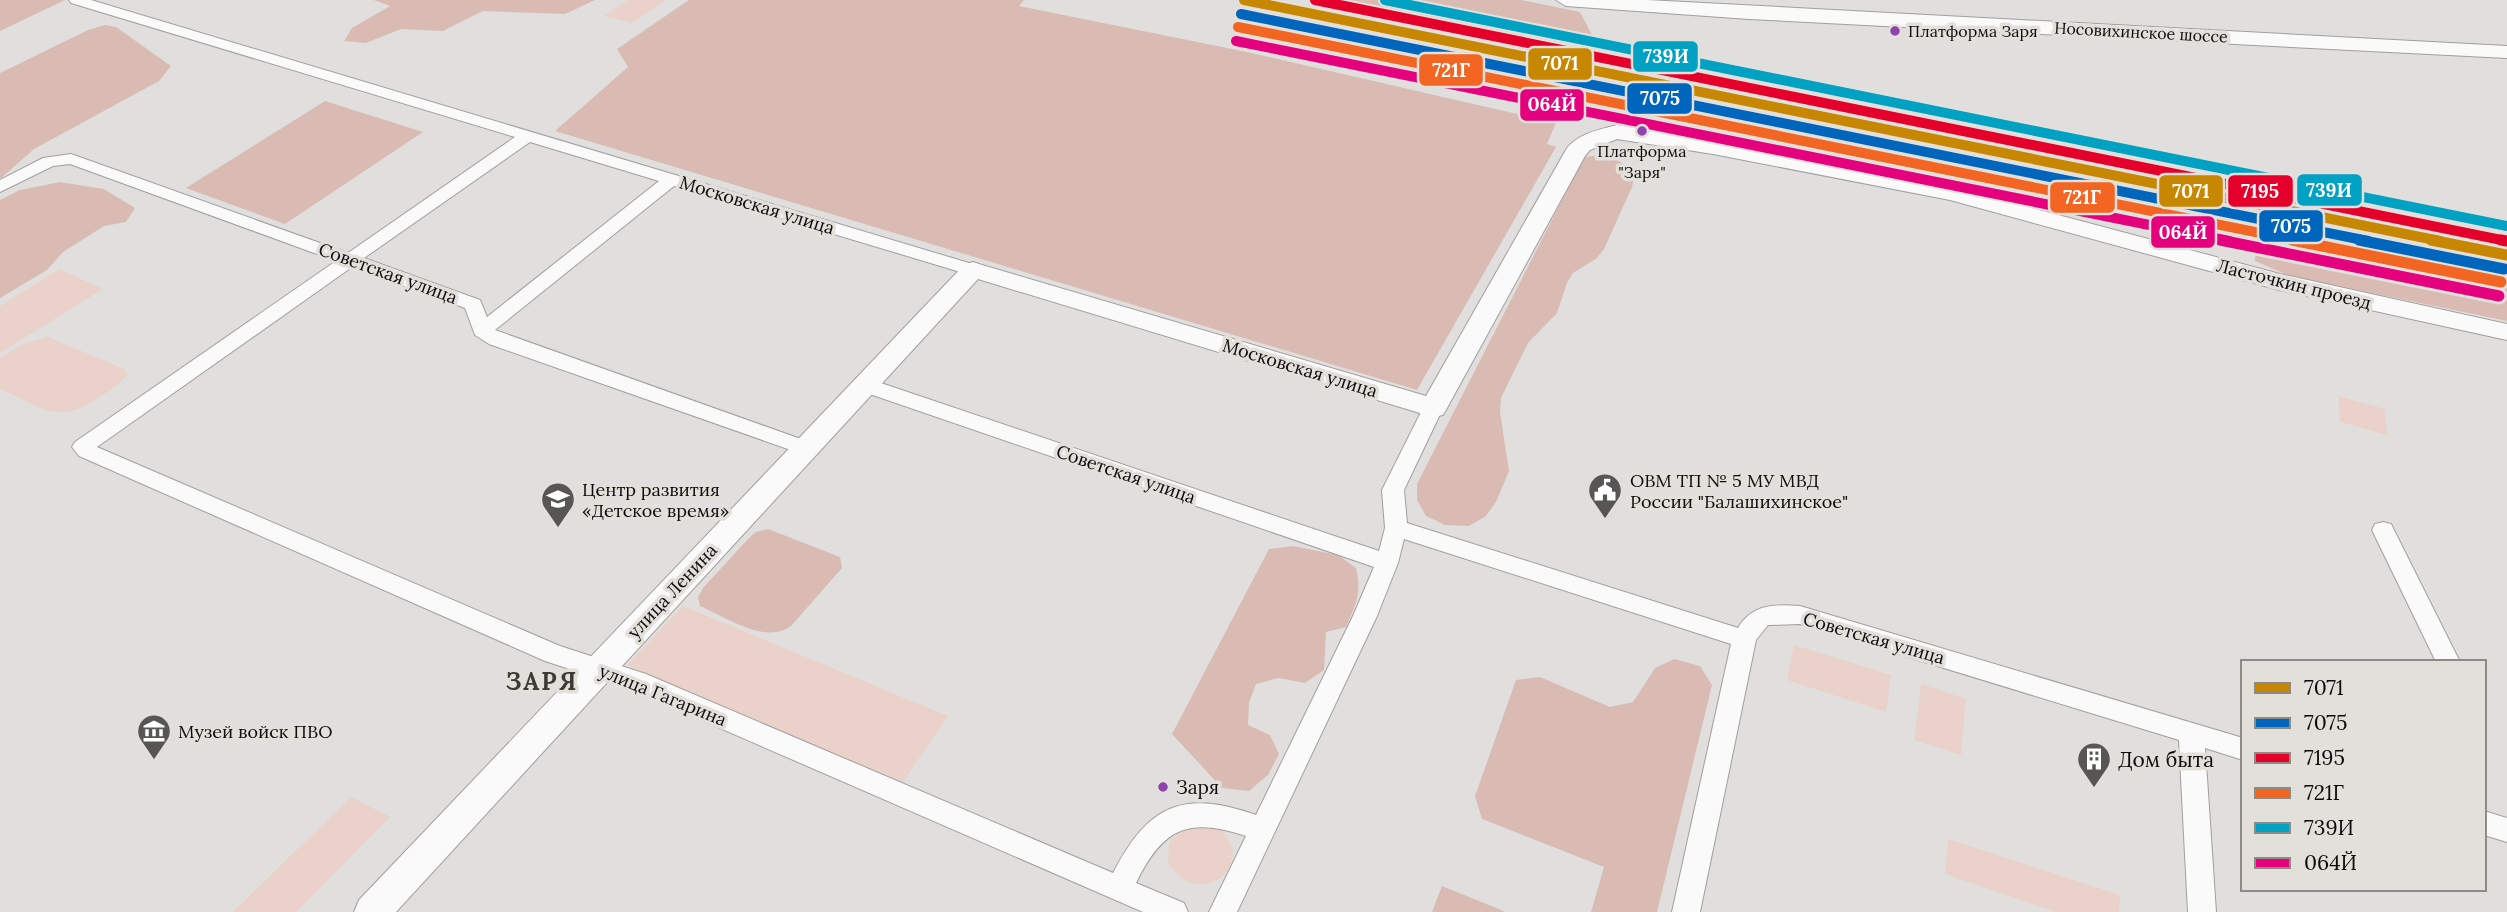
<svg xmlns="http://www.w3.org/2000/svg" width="2507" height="912" viewBox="0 0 2507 912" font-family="Lora,serif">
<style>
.green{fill:#ead1ca}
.forest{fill:#d9bbb3}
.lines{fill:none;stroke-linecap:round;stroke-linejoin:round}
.street-casing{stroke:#a19f9d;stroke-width:2}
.secondary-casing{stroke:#a19f9d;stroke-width:2}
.street{fill:#fafafa;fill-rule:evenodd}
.secondary{fill:#fafafa;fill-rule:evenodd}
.rail-1-far1-casing{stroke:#e3e0db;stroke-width:14}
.rail-1-casing{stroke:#e3e0db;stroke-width:17}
.rail-2-far1-casing{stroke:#e3e0db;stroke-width:14}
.rail-2-casing{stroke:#e3e0db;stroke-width:17}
.rail-3-far1-casing{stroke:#e3e0db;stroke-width:14}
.rail-3-casing{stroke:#e3e0db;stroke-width:17}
.rail-4-far1-casing{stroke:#e3e0db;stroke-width:14}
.rail-4-casing{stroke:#e3e0db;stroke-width:17}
.rail-5-casing{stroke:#e3e0db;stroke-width:14}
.rail-6-far1-casing{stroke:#e3e0db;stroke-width:14}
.rail-6-casing{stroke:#e3e0db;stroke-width:17}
.rail-1-far1{stroke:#c88702;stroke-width:10}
.rail-1{stroke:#c88702;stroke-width:11}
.rail-2-far1{stroke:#0065bd;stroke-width:10}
.rail-2{stroke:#0065bd;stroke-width:11}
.rail-3-far1{stroke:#e4002b;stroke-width:10}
.rail-3{stroke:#e4002b;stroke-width:11}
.rail-4-far1{stroke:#f26522;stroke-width:10}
.rail-4{stroke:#f26522;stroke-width:11}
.rail-5{stroke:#01a1c4;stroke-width:10}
.rail-6-far1{stroke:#e5007d;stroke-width:10}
.rail-6{stroke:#e5007d;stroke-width:11}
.bus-dot{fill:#8e44ad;stroke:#e3e0db;stroke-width:2.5}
.labels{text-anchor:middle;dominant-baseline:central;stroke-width:7;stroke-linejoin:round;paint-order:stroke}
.bus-label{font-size:16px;fill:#0d0c0b;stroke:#e3e0db;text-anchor:start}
.far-street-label{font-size:16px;fill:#0d0c0b;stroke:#e3e0db}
.street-label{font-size:18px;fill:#0d0c0b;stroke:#e3e0db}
.poi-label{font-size:18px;fill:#0d0c0b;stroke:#e3e0db;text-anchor:start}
.near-bus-label{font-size:19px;fill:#0d0c0b;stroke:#e3e0db;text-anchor:start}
.near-poi-label{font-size:21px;fill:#0d0c0b;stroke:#e3e0db;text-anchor:start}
.district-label{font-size:24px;font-weight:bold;letter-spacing:2px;fill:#3d3a36;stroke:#e3e0db}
.line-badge{stroke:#e3e0db;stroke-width:2.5}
.badge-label{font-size:19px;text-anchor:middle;font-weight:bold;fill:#fff}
</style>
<rect width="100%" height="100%" fill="#e1dfdd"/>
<!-- green -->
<g class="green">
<path d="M 628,0 L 666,0 L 632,23 L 604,16 Z"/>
<path d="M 59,269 L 103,289 L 0,353 L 0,306 Z"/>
<path d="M 48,337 L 124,369 L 127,375 C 119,385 107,392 97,399 C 56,426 40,406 0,389 L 0,358 L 23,344 Z"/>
<path d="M 2338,396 L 2385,409 L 2387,435 L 2340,422 Z"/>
<path d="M 683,606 L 948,716 L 902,783 L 627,665 Z"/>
<path d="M 1794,645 L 1891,675 L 1886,712 L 1787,680 Z"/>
<path d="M 1921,684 L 1966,699 L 1961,755 L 1914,740 Z"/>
<path d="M 351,797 L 390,817 L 296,912 L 233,912 Z"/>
<path d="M 1214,826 L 1223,832 L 1233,848 C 1234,889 1187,897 1168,863 L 1169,843 L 1183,828 Z"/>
<path d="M 1948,839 L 2120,895 L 2119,912 L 2056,912 L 1945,874 Z"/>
</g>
<!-- forest -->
<g class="forest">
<path d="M 0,0 L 65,0 L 0,31 Z"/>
<path d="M 374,0 L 595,0 L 565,14 L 483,11 L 443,31 L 401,29 L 366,43 L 344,41 L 352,28 L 390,6 Z"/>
<path d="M 689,0 L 1024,0 L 1019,6 L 1247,52 L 1556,123 L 1547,144 L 1556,147 L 1417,390 L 555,131 L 628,67 L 617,49 Z"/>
<path d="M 1335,0 L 1521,0 L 1580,12 L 1603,56 Z"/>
<path d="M 105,25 L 116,27 L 171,66 L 159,81 L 34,149 L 0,179 L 0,73 L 88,30 Z"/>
<path d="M 325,101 L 423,132 L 285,224 L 186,188 Z"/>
<path d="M 1600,155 C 1617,159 1627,162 1634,178 L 1632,187 L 1604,249 L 1597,258 L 1573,273 L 1567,283 L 1557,313 L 1528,343 L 1501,398 L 1500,412 L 1509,471 L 1496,502 L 1486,516 L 1469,526 L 1445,525 L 1426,516 L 1417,500 L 1417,484 L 1584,157 Z"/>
<path d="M 60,182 L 104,189 L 135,208 L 126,222 L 104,226 L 63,252 L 47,270 L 0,298 L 0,200 L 20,190 Z"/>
<path d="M 2304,229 L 2425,253 L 2469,278 L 2507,286 L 2507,321 L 2290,276 L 2255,261 L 2256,247 L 2287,240 Z"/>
<path d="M 768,529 L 840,557 L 842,568 L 791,626 C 765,645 726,617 700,606 L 698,597 L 703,588 L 748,539 L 756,532 Z"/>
<path d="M 1293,546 L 1338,555 L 1356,568 C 1362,593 1356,604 1346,627 L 1326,632 L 1324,670 L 1305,683 L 1279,678 L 1256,684 L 1249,703 L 1248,725 L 1270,735 L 1279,754 L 1268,775 L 1249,791 L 1222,788 L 1172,734 L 1269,549 Z"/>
<path d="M 1674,659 L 1700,666 L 1712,685 L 1657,912 L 1591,912 L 1604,867 L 1482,819 L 1475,796 L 1516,680 L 1540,677 L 1610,707 L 1633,702 L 1655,668 Z"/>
<path d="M 1442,886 L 1501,910 L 1505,912 L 1432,912 Z"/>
</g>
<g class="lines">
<!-- street casing -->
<g class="street-casing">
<g id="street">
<path d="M 69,0 L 91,0 L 979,266 L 982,270 L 979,274 L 967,274 L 674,186 L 495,330 L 812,443 L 815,448 L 812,453 L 805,455 L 489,344 L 475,335 L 465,308 L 352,267 L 97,447 L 560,646 L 646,674 L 1113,873 C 1148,805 1183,789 1256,815 L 1353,616 L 1374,567 L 858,390 L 855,385 L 858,380 L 872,380 L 1379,551 L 1385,528 L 1382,490 L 1423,408 L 1426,403 L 1440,403 L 1443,408 L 1404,490 L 1407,523 L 1738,628 C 1752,604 1775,604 1800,606 L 2243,738 L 2243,760 L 2205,748 L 2216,912 L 2188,912 L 2179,740 L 1800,624 L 1768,625 L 1756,640 L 1700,912 L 1672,912 L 1731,644 L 1404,539 L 1398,563 L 1377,616 L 1237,912 L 1209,912 L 1246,836 C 1189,817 1163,827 1136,883 L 1184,903 L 1188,912 L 1143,912 L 630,689 L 545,661 L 79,456 L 72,447 L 75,442 L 336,261 L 70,164 L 53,166 L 0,192 L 0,180 L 43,158 L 71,154 L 348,253 L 515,137 L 71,3 ZM 530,142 L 659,181 L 487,317 L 480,300 L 364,258 Z"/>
<path d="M 2383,522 L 2391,524 L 2460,662 L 2436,662 L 2372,530 L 2375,524 Z"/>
<path d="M 2484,811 L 2507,818 L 2507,842 L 2484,835 Z"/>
</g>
</g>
<!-- secondary casing -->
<g class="secondary-casing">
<g id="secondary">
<path d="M 1556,0 L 1647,0 L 2507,46 L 2507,58 L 1749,19 L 1566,6 Z"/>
<path d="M 1617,125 L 1713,140 L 1953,187 L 2280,274 L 2507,324 L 2507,340 L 2279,290 L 1950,200 L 1713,154 L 1617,139 L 1590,150 L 1585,156 L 1447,408 L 1443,415 L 1433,417 L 978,279 L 396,912 L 354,912 L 359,900 L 964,265 L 973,262 L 982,265 L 1426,396 L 1567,148 C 1580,133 1598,130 1617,125 Z"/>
</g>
</g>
<!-- street -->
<use href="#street" class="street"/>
<!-- secondary -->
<use href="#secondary" class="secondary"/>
<!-- rail-1-far1 casing -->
<g class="rail-1-far1-casing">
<path id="rail-1-far1" d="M 1244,0 L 2440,241"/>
</g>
<!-- rail-1 casing -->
<g class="rail-1-casing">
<path id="rail-1" d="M 2431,240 L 2507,255"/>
</g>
<!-- rail-2-far1 casing -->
<g class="rail-2-far1-casing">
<path id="rail-2-far1" d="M 1241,14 L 2368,241"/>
</g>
<!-- rail-2 casing -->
<g class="rail-2-casing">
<path id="rail-2" d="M 2359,240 L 2504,269"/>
</g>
<!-- rail-3-far1 casing -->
<g class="rail-3-far1-casing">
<path id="rail-3-far1" d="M 1315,0 L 2507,241"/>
</g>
<!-- rail-3 casing -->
<g class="rail-3-casing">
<path id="rail-3" d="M 2501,240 L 2507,241"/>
</g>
<!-- rail-4-far1 casing -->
<g class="rail-4-far1-casing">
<path id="rail-4-far1" d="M 1238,27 L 2300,241"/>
</g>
<!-- rail-4 casing -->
<g class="rail-4-casing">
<path id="rail-4" d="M 2292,240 L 2501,282"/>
</g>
<!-- rail-5 casing -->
<g class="rail-5-casing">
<path id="rail-5" d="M 1385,0 L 2507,226"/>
</g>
<!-- rail-6-far1 casing -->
<g class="rail-6-far1-casing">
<path id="rail-6-far1" d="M 1236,41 L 2229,241"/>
</g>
<!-- rail-6 casing -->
<g class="rail-6-casing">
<path id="rail-6" d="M 2220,240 L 2499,296"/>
</g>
<!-- rail-1-far1 -->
<use href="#rail-1-far1" class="rail-1-far1"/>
<!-- rail-1 -->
<use href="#rail-1" class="rail-1"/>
<!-- rail-2-far1 -->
<use href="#rail-2-far1" class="rail-2-far1"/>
<!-- rail-2 -->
<use href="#rail-2" class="rail-2"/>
<!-- rail-3-far1 -->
<use href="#rail-3-far1" class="rail-3-far1"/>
<!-- rail-3 -->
<use href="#rail-3" class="rail-3"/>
<!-- rail-4-far1 -->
<use href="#rail-4-far1" class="rail-4-far1"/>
<!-- rail-4 -->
<use href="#rail-4" class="rail-4"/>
<!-- rail-5 -->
<use href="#rail-5" class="rail-5"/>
<!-- rail-6-far1 -->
<use href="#rail-6-far1" class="rail-6-far1"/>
<!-- rail-6 -->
<use href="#rail-6" class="rail-6"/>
</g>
<!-- icons -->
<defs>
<g id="civic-pin" transform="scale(1.75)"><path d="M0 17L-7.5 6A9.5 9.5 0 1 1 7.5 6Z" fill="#575654" stroke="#e3e0db"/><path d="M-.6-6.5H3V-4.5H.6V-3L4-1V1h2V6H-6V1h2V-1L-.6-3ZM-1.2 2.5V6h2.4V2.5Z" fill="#fff"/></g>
<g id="school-pin" transform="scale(1.75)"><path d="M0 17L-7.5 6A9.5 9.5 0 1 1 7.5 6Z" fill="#575654" stroke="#e3e0db"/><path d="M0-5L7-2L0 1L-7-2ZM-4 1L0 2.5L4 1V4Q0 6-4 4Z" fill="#fff"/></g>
<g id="museum-pin" transform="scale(1.75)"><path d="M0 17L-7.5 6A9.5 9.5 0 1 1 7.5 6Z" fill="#575654" stroke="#e3e0db"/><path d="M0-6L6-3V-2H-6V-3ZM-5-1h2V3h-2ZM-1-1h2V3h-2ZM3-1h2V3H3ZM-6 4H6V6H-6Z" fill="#fff"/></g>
<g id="building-pin" transform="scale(1.75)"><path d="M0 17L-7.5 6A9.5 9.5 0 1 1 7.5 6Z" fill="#575654" stroke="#e3e0db"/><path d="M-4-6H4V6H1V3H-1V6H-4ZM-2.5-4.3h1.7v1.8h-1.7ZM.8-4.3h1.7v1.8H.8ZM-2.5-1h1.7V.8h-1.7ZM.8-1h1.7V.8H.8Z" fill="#fff"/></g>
</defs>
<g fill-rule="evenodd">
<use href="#civic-pin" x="1605" y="490"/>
<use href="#school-pin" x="558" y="499"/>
<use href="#museum-pin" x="154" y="731"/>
<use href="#building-pin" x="2094" y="759"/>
</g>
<!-- markers -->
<g class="bus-dot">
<circle cx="1895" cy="31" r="6"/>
<circle cx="1642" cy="131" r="6"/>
<circle cx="1163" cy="787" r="6"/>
</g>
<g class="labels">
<!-- bus labels -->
<g class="bus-label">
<text x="1908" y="31">Платформа Заря</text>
<text x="1642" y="151" text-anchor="middle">Платформа<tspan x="1642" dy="21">"Заря"</tspan></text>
</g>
<!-- far-street labels -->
<g class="far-street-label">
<text transform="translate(2141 32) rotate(3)">Носовихинское шоссе</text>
</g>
<!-- street labels -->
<g class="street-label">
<text transform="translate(757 205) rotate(17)">Московская улица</text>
<text transform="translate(388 273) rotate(20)">Советская улица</text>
<text transform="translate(2294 284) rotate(14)">Ласточкин проезд</text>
<text transform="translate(1300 368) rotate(17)">Московская улица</text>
<text transform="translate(1126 474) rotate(19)">Советская улица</text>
<text transform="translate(672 591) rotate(-47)">улица Ленина</text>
<text transform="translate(1874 638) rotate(16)">Советская улица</text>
<text transform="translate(663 695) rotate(22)">улица Гагарина</text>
</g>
<!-- poi labels -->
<g class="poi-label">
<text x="1630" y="480">ОВМ ТП № 5 МУ МВД<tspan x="1630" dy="21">России "Балашихинское"</tspan></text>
<text x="582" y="489">Центр развития<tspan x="582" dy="21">«Детское время»</tspan></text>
<text x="178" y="731">Музей войск ПВО</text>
</g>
<!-- near-bus labels -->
<g class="near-bus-label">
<text x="1176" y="787">Заря</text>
</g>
<!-- near-poi labels -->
<g class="near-poi-label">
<text x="2118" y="759">Дом быта</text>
</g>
<!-- district labels -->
<g class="district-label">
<text x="542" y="681">ЗАРЯ</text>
</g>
</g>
<g class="line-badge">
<rect x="1632" y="40" width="67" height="33" rx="7" fill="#01a1c4"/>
<rect x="1527" y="47" width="66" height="34" rx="7" fill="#c88702"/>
<rect x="1418" y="53" width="66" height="34" rx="7" fill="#f26522"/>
<rect x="1626" y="82" width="67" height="33" rx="7" fill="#0065bd"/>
<rect x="1519" y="88" width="66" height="34" rx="7" fill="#e5007d"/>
<rect x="2296" y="173" width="67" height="34" rx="7" fill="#01a1c4"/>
<rect x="2227" y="174" width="67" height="34" rx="7" fill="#e4002b"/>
<rect x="2158" y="174" width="66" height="34" rx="7" fill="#c88702"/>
<rect x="2049" y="181" width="67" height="33" rx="7" fill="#f26522"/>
<rect x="2258" y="209" width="66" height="34" rx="7" fill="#0065bd"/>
<rect x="2150" y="215" width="66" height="34" rx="7" fill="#e5007d"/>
</g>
<g class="badge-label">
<text x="1666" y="63">739И</text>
<text x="1560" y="70">7071</text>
<text x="1451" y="77">721Г</text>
<text x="1660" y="105">7075</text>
<text x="1552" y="111">064Й</text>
<text x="2329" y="197">739И</text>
<text x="2260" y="198">7195</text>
<text x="2191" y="198">7071</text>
<text x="2082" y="204">721Г</text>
<text x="2291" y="233">7075</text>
<text x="2183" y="239">064Й</text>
</g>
<!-- legend -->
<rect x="2241" y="660" width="245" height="231" fill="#e3e0db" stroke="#8d8b88" stroke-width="2"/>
<rect x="2255" y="683" width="35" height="10" fill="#c88702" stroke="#8d8b88" stroke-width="2"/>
<text x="2304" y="695" font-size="21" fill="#0d0c0b">7071</text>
<rect x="2255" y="718" width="35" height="10" fill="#0065bd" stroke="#8d8b88" stroke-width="2"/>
<text x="2304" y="730" font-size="21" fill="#0d0c0b">7075</text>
<rect x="2255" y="753" width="35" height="10" fill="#e4002b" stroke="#8d8b88" stroke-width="2"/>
<text x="2304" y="765" font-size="21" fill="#0d0c0b">7195</text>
<rect x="2255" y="788" width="35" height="10" fill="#f26522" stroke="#8d8b88" stroke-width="2"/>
<text x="2304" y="800" font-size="21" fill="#0d0c0b">721Г</text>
<rect x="2255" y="823" width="35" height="10" fill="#01a1c4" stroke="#8d8b88" stroke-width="2"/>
<text x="2304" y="835" font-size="21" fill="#0d0c0b">739И</text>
<rect x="2255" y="858" width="35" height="10" fill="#e5007d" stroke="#8d8b88" stroke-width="2"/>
<text x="2304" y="870" font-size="21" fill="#0d0c0b">064Й</text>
</svg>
